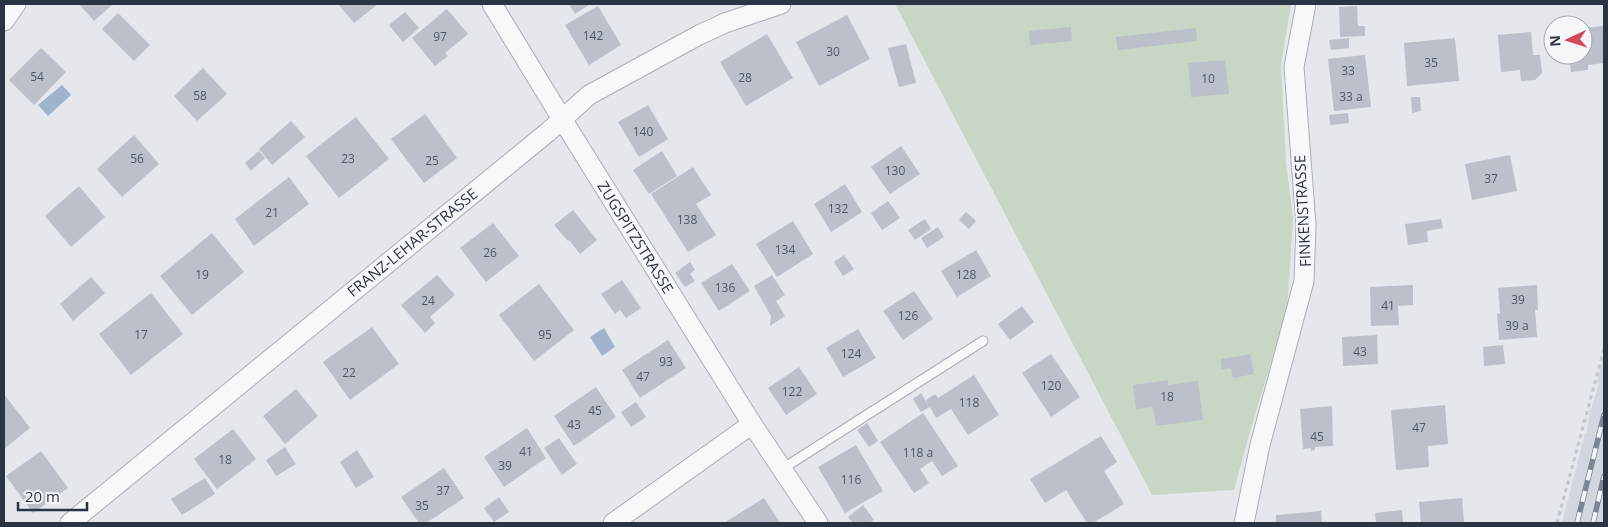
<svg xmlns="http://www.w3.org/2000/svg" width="1608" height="527" viewBox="0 0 1608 527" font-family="'Open Sans',sans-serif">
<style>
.built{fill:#d2d6de}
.green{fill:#c9d6c5}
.water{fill:#9fb4cc}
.building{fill:#bbc0ca}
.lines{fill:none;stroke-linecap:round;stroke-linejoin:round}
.service-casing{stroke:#a9aeb7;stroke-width:11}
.minor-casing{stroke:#a9aeb7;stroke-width:21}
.path{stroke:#c2c5cb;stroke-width:3;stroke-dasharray:4 4;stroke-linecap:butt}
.service{stroke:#f7f8fa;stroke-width:9}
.minor{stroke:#f7f8fa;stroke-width:19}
.rail-casing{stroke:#7d8696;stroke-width:5.5}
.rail{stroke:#f4f6f9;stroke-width:4;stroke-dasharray:11;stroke-linecap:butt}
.labels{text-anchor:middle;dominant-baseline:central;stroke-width:4;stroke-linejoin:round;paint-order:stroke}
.number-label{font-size:12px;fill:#4f5766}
.street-label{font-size:15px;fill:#2b3445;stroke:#f4f6f9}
</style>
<rect width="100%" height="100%" fill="#e4e7ec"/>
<!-- built -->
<path class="built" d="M 1604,354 L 1604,523 L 1562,523 L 1585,433 L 1587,433 L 1589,416 L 1599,383 L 1597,382 Z"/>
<!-- green -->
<path class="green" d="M 895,4 L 1291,4 L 1281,65 L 1286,162 L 1293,218 L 1287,310 L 1249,435 L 1234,490 L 1152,495 Z"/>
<!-- water -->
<g class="water">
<path d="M 62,85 L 71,95 L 48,116 L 38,105 Z"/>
<path d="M 604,328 L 615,347 L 602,356 L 590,337 Z"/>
</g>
<!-- building -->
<g class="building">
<path d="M 79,4 L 113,4 L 94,21 Z"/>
<path d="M 338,4 L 378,4 L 354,23 Z"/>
<path d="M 569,4 L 590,4 L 575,14 Z"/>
<path d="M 598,6 L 621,45 L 589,65 L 565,25 Z"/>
<path d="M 1357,6 L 1358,26 L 1365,26 L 1365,36 L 1340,37 L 1339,7 Z"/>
<path d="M 447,9 L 468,34 L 445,53 L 448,56 L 435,66 L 412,38 Z"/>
<path d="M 405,12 L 419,28 L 403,42 L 389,25 Z"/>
<path d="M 118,13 L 150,45 L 134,61 L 102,29 Z"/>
<path d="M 847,15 L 870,59 L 819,86 L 796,42 Z"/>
<path d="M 1604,26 L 1604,63 L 1588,65 L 1588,70 L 1571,72 L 1569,55 L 1583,55 L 1583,28 Z"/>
<path d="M 1071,27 L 1072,41 L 1030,45 L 1029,31 Z"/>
<path d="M 1196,28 L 1197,41 L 1118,50 L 1116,37 Z"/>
<path d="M 1531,32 L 1533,55 L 1540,55 L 1542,73 L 1535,80 L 1521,81 L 1520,70 L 1501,72 L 1498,35 Z"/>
<path d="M 767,34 L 793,78 L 746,106 L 720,62 Z"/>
<path d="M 1349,38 L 1349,48 L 1331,50 L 1329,40 Z"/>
<path d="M 1455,38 L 1459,81 L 1407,86 L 1404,43 Z"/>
<path d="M 906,44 L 916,83 L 899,87 L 888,48 Z"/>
<path d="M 41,48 L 66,72 L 34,105 L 9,80 Z"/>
<path d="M 1365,55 L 1371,107 L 1334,111 L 1328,59 Z"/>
<path d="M 1225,60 L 1229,94 L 1191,97 L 1188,63 Z"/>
<path d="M 203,68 L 227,94 L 197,121 L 174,96 Z"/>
<path d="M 1411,97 L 1420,97 L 1421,111 L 1412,113 Z"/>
<path d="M 648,105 L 668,139 L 639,157 L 618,122 Z"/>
<path d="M 1348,113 L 1349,123 L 1330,125 L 1329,115 Z"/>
<path d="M 425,114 L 457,158 L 424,183 L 391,139 Z"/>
<path d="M 356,117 L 389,159 L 339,198 L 306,156 Z"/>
<path d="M 291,121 L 305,137 L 272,165 L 259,149 Z"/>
<path d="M 134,135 L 159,164 L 122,197 L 97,169 Z"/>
<path d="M 901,146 L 920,174 L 890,194 L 871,167 Z"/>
<path d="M 259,151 L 265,158 L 251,171 L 245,163 Z"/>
<path d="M 662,151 L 677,176 L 649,194 L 633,170 Z"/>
<path d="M 1510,155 L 1517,191 L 1472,200 L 1465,164 Z"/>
<path d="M 693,167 L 711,195 L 696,204 L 716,235 L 688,252 L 651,194 Z"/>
<path d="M 289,177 L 309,204 L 254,246 L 235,219 Z"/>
<path d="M 845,184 L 862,212 L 831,232 L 814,204 Z"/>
<path d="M 79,186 L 105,217 L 71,247 L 45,216 Z"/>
<path d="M 888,201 L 900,218 L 882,230 L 871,213 Z"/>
<path d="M 573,210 L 597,240 L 580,254 L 569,240 L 568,241 L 554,225 Z"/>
<path d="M 966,212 L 976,221 L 969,229 L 959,220 Z"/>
<path d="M 925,219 L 931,229 L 915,240 L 908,230 Z"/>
<path d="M 1441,219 L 1443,228 L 1427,231 L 1428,242 L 1408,245 L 1405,224 Z"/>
<path d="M 793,221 L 813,254 L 777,277 L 756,244 Z"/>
<path d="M 493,223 L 519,256 L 486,282 L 460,248 Z"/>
<path d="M 938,227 L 944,237 L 927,248 L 921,238 Z"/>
<path d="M 212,233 L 244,272 L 192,315 L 160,276 Z"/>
<path d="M 976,250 L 991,276 L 957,297 L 941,271 Z"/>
<path d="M 844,255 L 854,269 L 843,276 L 834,262 Z"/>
<path d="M 690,262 L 695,270 L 690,274 L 695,281 L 685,287 L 675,273 Z"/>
<path d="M 732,264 L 750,291 L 719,311 L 701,283 Z"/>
<path d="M 437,275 L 455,295 L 430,317 L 435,323 L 425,333 L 401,305 Z"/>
<path d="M 772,275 L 785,295 L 776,301 L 785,316 L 770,326 L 771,316 L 754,286 Z"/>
<path d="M 91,277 L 105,293 L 73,321 L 60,304 Z"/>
<path d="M 622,280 L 641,308 L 626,318 L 620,310 L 615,314 L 601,294 Z"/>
<path d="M 539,284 L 574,330 L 534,361 L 499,315 Z"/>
<path d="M 1413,285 L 1413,305 L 1398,306 L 1399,325 L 1371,326 L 1370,287 Z"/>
<path d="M 1537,285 L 1538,310 L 1535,310 L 1537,337 L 1499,340 L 1497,314 L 1500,313 L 1498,288 Z"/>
<path d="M 914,291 L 933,319 L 903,340 L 883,311 Z"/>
<path d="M 151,293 L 183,334 L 131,375 L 99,334 Z"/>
<path d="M 1022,306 L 1034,322 L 1010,340 L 998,324 Z"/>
<path d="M 372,327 L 399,364 L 350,400 L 323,362 Z"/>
<path d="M 858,329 L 876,358 L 843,377 L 826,348 Z"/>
<path d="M 1377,335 L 1378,364 L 1343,366 L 1342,337 Z"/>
<path d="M 668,340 L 686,368 L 640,398 L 622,370 Z"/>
<path d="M 1503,345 L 1505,364 L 1484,366 L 1483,347 Z"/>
<path d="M 1051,354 L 1080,397 L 1051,417 L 1022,373 Z"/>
<path d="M 1250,354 L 1254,374 L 1233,378 L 1231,368 L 1222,369 L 1221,359 Z"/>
<path d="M 799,367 L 817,394 L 786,415 L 768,388 Z"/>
<path d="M 974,375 L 999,415 L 968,435 L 951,409 L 936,418 L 930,407 L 921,412 L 913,399 L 921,393 L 928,405 L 926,400 L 935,394 L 938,398 Z"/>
<path d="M 1168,380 L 1168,385 L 1198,381 L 1203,420 L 1156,426 L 1153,407 L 1136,409 L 1133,385 Z"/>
<path d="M 596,387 L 616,417 L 574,446 L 554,416 Z"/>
<path d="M 296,389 L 318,416 L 285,444 L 263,416 Z"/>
<path d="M 4,394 L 30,428 L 4,449 Z"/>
<path d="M 636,402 L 646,417 L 631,427 L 621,412 Z"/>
<path d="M 1445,405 L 1448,444 L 1428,446 L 1429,467 L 1396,470 L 1391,410 Z"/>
<path d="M 1332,406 L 1333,446 L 1315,447 L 1315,450 L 1311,451 L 1311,448 L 1303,449 L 1300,409 Z"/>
<path d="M 923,413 L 958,466 L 942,476 L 932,461 L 920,469 L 929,483 L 914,493 L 880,442 Z"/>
<path d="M 867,423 L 878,441 L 869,447 L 857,430 Z"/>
<path d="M 527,428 L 546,458 L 504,487 L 484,457 Z"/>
<path d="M 233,429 L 256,459 L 217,489 L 194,459 Z"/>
<path d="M 1101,436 L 1117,462 L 1104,471 L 1124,504 L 1093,523 L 1087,523 L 1066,490 L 1045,503 L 1030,479 Z"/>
<path d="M 559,438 L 577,464 L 562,475 L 544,448 Z"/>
<path d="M 856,445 L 883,491 L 845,513 L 818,467 Z"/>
<path d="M 285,447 L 296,464 L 276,476 L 266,460 Z"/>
<path d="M 357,450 L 374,477 L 356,488 L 340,462 Z"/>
<path d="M 41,451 L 68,488 L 33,513 L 6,476 Z"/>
<path d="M 444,468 L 464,498 L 426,523 L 419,523 L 401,497 Z"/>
<path d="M 205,478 L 215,494 L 182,515 L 171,499 Z"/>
<path d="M 499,497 L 509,512 L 494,522 L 484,508 Z"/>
<path d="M 764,498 L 780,523 L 724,523 L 743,511 Z"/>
<path d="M 1462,498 L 1464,523 L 1421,523 L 1419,502 Z"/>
<path d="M 863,505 L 874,520 L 869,523 L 853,523 L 848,517 Z"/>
<path d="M 1402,510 L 1403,523 L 1376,523 L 1375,513 Z"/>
<path d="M 1321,511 L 1322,523 L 1276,523 L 1276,515 Z"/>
</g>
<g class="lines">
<!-- service casing -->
<g class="service-casing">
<path id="service" d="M 782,469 L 983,341"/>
</g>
<!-- minor casing -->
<g class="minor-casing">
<g id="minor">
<path d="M 492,4 L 562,119 L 752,424 L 818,523"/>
<path d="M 4,21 L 16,4"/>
<path d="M 70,523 L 548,132 L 589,95 L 699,35 L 725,23 L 781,4"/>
<path d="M 613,523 L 752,424"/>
<path d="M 1244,523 L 1260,445 L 1304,281 L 1306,225 L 1294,67 L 1306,4"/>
</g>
</g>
<!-- path -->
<path class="path" d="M 1557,523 L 1604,349"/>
<!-- service -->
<use href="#service" class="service"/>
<!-- minor -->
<use href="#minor" class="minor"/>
<!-- rail casing -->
<g class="rail-casing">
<g id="rail">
<path d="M 1577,523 L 1604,415"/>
<path d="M 1593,523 L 1604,476"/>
</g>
</g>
<!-- rail -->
<use href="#rail" class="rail"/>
</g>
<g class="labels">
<!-- number labels -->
<g class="number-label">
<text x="593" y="35">142</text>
<text x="440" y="36">97</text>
<text x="833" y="51">30</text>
<text x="1431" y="62">35</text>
<text x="1348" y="70">33</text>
<text x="37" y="76">54</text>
<text x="745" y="77">28</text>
<text x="1208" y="78">10</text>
<text x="200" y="95">58</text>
<text x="1351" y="96">33 a</text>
<text x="643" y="131">140</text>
<text x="137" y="158">56</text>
<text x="348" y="158">23</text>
<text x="432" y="160">25</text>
<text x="895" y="170">130</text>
<text x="1491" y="178">37</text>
<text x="838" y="208">132</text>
<text x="272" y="212">21</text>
<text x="687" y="219">138</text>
<text x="785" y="249">134</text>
<text x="490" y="252">26</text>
<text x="202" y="274">19</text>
<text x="966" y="274">128</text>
<text x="725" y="287">136</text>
<text x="1518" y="299">39</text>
<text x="428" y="300">24</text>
<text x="1388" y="305">41</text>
<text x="908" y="315">126</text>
<text x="1517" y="325">39 a</text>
<text x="141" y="334">17</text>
<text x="545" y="334">95</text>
<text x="1360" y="351">43</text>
<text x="851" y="353">124</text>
<text x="666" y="361">93</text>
<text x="349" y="372">22</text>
<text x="643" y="376">47</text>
<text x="1051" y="385">120</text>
<text x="792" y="391">122</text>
<text x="1167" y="396">18</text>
<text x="969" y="402">118</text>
<text x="595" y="410">45</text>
<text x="574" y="424">43</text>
<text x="1419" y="427">47</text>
<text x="1317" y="436">45</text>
<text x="526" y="451">41</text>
<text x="918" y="452">118 a</text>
<text x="225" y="459">18</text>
<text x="505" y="465">39</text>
<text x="851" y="479">116</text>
<text x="443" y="490">37</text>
<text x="422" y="505">35</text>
</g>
<!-- street labels -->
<g class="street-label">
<text transform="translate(1302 211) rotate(-93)">FINKENSTRASSE</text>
<text transform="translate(636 237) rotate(58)">ZUGSPITZSTRASSE</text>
<text transform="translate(412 242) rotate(-39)">FRANZ-LEHAR-STRASSE</text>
</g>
</g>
<!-- border -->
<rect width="1608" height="527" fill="none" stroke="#2b3445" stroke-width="10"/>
<!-- north arrow -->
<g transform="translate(1568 40) rotate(266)"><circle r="24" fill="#f4f6f9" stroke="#a4a8b1"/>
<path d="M0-4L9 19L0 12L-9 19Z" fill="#d1495b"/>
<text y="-8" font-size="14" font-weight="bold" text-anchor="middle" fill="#2b3445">N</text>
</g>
<!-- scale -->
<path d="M18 502v8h69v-8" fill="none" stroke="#2b3445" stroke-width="2.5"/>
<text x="25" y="502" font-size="15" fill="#2b3445" stroke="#f4f6f9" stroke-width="4" paint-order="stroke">20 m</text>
</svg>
